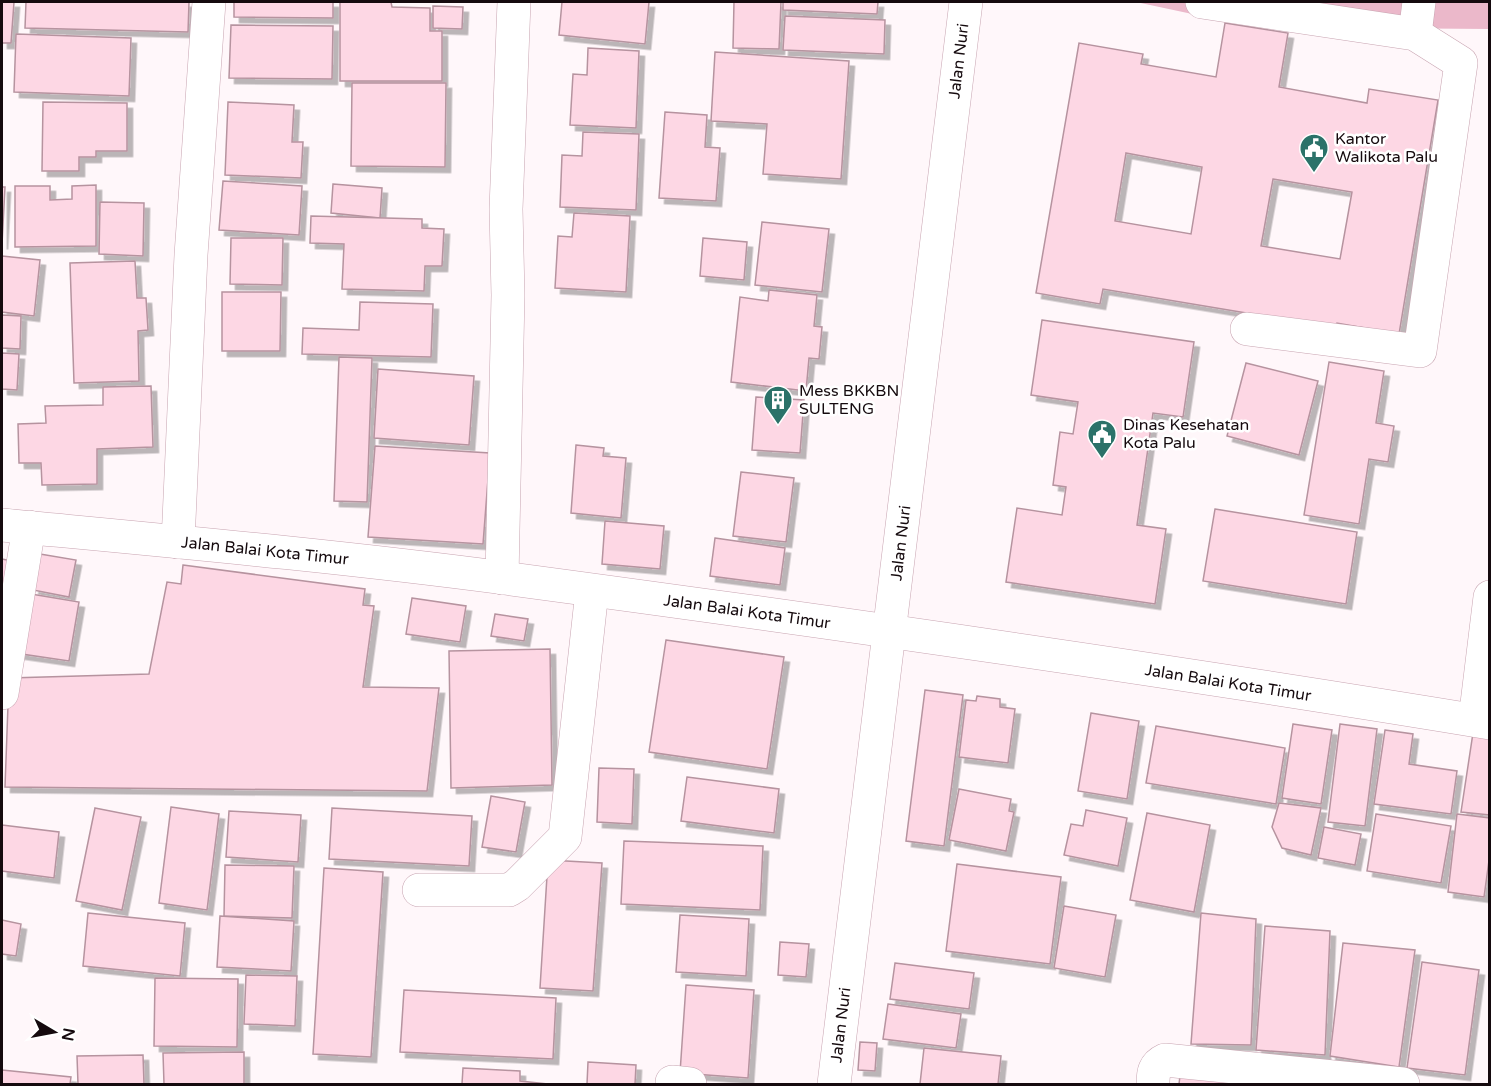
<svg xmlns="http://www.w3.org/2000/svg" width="1491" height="1086" viewBox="0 0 1491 1086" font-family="'Varela Round',sans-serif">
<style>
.green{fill:#ebb8ca}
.building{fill:#fdd7e4;stroke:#b6939f;stroke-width:1.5;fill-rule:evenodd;filter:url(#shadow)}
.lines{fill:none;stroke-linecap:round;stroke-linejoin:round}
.minor-casing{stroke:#c8a4b1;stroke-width:34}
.minor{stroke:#fff;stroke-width:33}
.labels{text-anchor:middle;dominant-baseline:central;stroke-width:5;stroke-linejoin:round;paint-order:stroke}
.street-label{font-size:16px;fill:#150a0e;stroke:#fff}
.poi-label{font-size:16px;fill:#150a0e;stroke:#fff;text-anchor:start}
</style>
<defs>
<filter id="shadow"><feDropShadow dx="5.5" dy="5.5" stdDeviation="0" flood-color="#0004"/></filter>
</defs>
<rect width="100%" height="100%" fill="#fff7fa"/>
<!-- green -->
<path class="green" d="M 1136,2 L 1489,2 L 1489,29 L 1253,27 Z"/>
<!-- building -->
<g class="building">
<path d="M 2,2 L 14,2 L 11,43 L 2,43 Z"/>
<path d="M 26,2 L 189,2 L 188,32 L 25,28 Z"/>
<path d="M 234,2 L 333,2 L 333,18 L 234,17 Z"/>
<path d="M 340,2 L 391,2 L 392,7 L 430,8 L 430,31 L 442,31 L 442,81 L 340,81 Z"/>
<path d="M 562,2 L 649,2 L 645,44 L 559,35 Z"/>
<path d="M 734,2 L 781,2 L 779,49 L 733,48 Z"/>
<path d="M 783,2 L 878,2 L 877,14 L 783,10 Z"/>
<path d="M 433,6 L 463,7 L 462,29 L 433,28 Z"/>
<path d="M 785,16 L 885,20 L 884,54 L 783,50 Z"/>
<path d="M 1225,23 L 1288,33 L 1279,87 L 1367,103 L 1369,89 L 1438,100 L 1399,334 L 1337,323 L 1336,328 L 1103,289 L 1100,304 L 1036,293 L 1079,43 L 1143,54 L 1141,64 L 1216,77 ZM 1126,153 L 1202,167 L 1191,234 L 1115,221 ZM 1273,179 L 1352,192 L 1340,259 L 1261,246 Z"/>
<path d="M 231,25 L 333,26 L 332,79 L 229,78 Z"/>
<path d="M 16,34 L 131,38 L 129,96 L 14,92 Z"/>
<path d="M 588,48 L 639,51 L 636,128 L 570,125 L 573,74 L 587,75 Z"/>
<path d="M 715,52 L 849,61 L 841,179 L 763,174 L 767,124 L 711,121 Z"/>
<path d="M 352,83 L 446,83 L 445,167 L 351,166 Z"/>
<path d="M 43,102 L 127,103 L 127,151 L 96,151 L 96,157 L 79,157 L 79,171 L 42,171 Z"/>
<path d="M 228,102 L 294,105 L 292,142 L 303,142 L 301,178 L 225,175 Z"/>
<path d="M 665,112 L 707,115 L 705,147 L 720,148 L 716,201 L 659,198 Z"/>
<path d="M 583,132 L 639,134 L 636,210 L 560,207 L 562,155 L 582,156 Z"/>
<path d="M 223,181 L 302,186 L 299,235 L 219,230 Z"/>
<path d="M 333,184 L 382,188 L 380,218 L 331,213 Z"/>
<path d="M 96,185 L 96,246 L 15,247 L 15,186 L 50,186 L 50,200 L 72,199 L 72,186 Z"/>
<path d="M 2,187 L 5,187 L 2,244 Z"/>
<path d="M 100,202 L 144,203 L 143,256 L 99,254 Z"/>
<path d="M 574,213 L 630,216 L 626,292 L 555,288 L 558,236 L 572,237 Z"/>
<path d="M 311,216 L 422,219 L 422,228 L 444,229 L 442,266 L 425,266 L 424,291 L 342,289 L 344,244 L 310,243 Z"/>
<path d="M 762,222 L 829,229 L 822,292 L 755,285 Z"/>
<path d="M 231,238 L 283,238 L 282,285 L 230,284 Z"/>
<path d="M 703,238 L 747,242 L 744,280 L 700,276 Z"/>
<path d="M 2,256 L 40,260 L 34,316 L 2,312 Z"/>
<path d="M 135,261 L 137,298 L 146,298 L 148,330 L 138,331 L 139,381 L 74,383 L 70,263 Z"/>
<path d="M 769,290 L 817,295 L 814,326 L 822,327 L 819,359 L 809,358 L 806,391 L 731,382 L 740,297 L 768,301 Z"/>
<path d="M 222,292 L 281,292 L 280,351 L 222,351 Z"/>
<path d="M 360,302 L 433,304 L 431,357 L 302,354 L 303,328 L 359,330 Z"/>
<path d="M 2,315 L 21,316 L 20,349 L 2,348 Z"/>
<path d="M 1042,320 L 1194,342 L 1183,417 L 1153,413 L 1137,525 L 1166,529 L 1155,604 L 1006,582 L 1017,508 L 1062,515 L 1066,487 L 1053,485 L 1060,432 L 1073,434 L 1078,402 L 1031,395 Z"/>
<path d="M 2,353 L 19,354 L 17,390 L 2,389 Z"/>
<path d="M 339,357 L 372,358 L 367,502 L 334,501 Z"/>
<path d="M 1329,362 L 1384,371 L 1376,423 L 1394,426 L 1388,462 L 1369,459 L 1359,524 L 1304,515 Z"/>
<path d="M 1246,363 L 1318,381 L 1299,455 L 1227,436 Z"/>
<path d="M 378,369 L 474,376 L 469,445 L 374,438 Z"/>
<path d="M 151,386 L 153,447 L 97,449 L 97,484 L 42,485 L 41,463 L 19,463 L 18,424 L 46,423 L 45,406 L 103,405 L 103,387 Z"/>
<path d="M 756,397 L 804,400 L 800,453 L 752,450 Z"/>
<path d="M 576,445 L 604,448 L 603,456 L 626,458 L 621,518 L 571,513 Z"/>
<path d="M 375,446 L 490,453 L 483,544 L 368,537 Z"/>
<path d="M 741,472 L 794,478 L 786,542 L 733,536 Z"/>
<path d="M 1215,509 L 1357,532 L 1346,604 L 1203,581 Z"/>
<path d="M 605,521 L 664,526 L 660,569 L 602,564 Z"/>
<path d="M 715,538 L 785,548 L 780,585 L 710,576 Z"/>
<path d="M 40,554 L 76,560 L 69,597 L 33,590 Z"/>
<path d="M 2,559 L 12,561 L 2,598 Z"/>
<path d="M 183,565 L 365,589 L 363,605 L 374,606 L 363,687 L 439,688 L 427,791 L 5,787 L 9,678 L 149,674 L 167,582 L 181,584 Z"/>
<path d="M 25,593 L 79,602 L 69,661 L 15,653 Z"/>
<path d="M 412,598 L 466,606 L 460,642 L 406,634 Z"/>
<path d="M 495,614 L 528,619 L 524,641 L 491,636 Z"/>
<path d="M 666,640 L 784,657 L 767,769 L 649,752 Z"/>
<path d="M 550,649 L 552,785 L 451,788 L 449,651 Z"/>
<path d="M 925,690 L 963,695 L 944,846 L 906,841 Z"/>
<path d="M 977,696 L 1000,699 L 1000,707 L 1015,709 L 1008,763 L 959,757 L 966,700 L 976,701 Z"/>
<path d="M 1091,713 L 1139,721 L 1127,799 L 1078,791 Z"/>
<path d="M 1293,724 L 1332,730 L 1321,804 L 1282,798 Z"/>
<path d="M 1340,724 L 1377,729 L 1365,826 L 1328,822 Z"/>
<path d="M 1156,726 L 1285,748 L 1276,804 L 1146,783 Z"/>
<path d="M 1385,730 L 1413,734 L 1409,764 L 1457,771 L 1451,814 L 1374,804 Z"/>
<path d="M 1473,733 L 1490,737 L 1490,815 L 1461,812 Z"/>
<path d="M 599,768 L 634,769 L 632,824 L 597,822 Z"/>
<path d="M 687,777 L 779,789 L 774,833 L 681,821 Z"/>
<path d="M 959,789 L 1011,799 L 1009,811 L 1014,812 L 1006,851 L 949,840 Z"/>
<path d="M 491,796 L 525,802 L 516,852 L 482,847 Z"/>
<path d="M 1279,803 L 1321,808 L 1311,855 L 1282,848 L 1272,827 Z"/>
<path d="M 171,807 L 219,814 L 207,910 L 159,903 Z"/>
<path d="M 95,808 L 141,817 L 122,910 L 76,901 Z"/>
<path d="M 332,808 L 472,816 L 469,866 L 329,859 Z"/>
<path d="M 1086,810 L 1127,818 L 1118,866 L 1064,855 L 1071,824 L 1083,826 Z"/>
<path d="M 229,811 L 301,815 L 298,862 L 226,857 Z"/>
<path d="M 1147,813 L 1210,825 L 1194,912 L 1130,900 Z"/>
<path d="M 1376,814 L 1451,826 L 1441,883 L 1367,871 Z"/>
<path d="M 1457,814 L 1490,818 L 1490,853 L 1484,897 L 1448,892 Z"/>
<path d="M 2,825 L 59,832 L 54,878 L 2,871 Z"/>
<path d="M 1324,827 L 1361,834 L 1355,865 L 1318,858 Z"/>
<path d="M 624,841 L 763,846 L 760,910 L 621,904 Z"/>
<path d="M 548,860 L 602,863 L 593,991 L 540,988 Z"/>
<path d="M 957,864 L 1061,877 L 1050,964 L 946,951 Z"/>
<path d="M 225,865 L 294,866 L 292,918 L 224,916 Z"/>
<path d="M 324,868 L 383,872 L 371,1057 L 313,1054 Z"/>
<path d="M 1064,906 L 1116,915 L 1105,977 L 1054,968 Z"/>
<path d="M 88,913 L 185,923 L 180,976 L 83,966 Z"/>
<path d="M 1201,913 L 1256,919 L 1251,1045 L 1191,1044 Z"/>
<path d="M 680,915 L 749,919 L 746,976 L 676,972 Z"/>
<path d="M 220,916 L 294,921 L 291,971 L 217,967 Z"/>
<path d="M 2,920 L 21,924 L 16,956 L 2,954 Z"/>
<path d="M 1265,926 L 1330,931 L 1325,1055 L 1256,1050 Z"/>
<path d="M 780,942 L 809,944 L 806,977 L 778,975 Z"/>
<path d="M 1343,943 L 1415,950 L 1399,1067 L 1330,1056 Z"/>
<path d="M 1422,962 L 1479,970 L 1465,1075 L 1407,1068 Z"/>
<path d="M 895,963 L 974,973 L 969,1009 L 890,999 Z"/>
<path d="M 246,975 L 297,976 L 295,1026 L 244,1024 Z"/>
<path d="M 155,978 L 238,979 L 237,1047 L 154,1046 Z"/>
<path d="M 686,985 L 754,990 L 748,1078 L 680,1073 Z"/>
<path d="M 404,990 L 556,998 L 553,1059 L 400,1052 Z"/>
<path d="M 888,1004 L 961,1014 L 956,1048 L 883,1039 Z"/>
<path d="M 860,1042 L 877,1043 L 875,1071 L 858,1070 Z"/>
<path d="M 924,1048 L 1001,1056 L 998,1084 L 920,1084 Z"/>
<path d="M 244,1052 L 244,1084 L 164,1084 L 163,1053 Z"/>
<path d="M 143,1055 L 144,1084 L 78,1084 L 77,1056 Z"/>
<path d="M 588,1062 L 636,1065 L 635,1084 L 587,1084 Z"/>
<path d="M 463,1068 L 520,1071 L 520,1081 L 548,1084 L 462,1084 Z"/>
<path d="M 2,1070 L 71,1077 L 70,1084 L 2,1084 Z"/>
<path d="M 1180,1076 L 1247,1084 L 1179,1084 Z"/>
</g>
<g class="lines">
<!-- minor casing -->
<g class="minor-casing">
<g id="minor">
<path d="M 1202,2 L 1415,34 L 1461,63 L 1420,351 L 1247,329"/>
<path d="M 1415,34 L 1419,2"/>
<path d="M 2,525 C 169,541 337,556 504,578 C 833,622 1162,669 1490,723"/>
<path d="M 178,542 L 191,255 L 209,2"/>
<path d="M 502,578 L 508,295 L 506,209 L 514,2"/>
<path d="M 2,693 L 29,527"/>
<path d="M 1475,720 L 1490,597"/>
<path d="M 419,890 L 509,890 L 517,885 L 565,837 L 592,591"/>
<path d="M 672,1082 L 690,1084"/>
<path d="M 834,1084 L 966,2"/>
<path d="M 1153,1084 C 1153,1073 1154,1065 1165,1060 L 1403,1084"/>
</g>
</g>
<!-- minor -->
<use href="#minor" class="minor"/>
</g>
<!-- icons -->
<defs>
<g id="civic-pin" transform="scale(1.5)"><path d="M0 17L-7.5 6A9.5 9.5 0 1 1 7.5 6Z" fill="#2b7269" stroke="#fff"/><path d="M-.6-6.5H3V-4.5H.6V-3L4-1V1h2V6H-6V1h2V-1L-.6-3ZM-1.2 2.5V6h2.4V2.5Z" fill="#fff"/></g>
<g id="building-pin" transform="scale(1.5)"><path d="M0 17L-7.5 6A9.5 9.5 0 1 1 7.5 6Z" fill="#2b7269" stroke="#fff"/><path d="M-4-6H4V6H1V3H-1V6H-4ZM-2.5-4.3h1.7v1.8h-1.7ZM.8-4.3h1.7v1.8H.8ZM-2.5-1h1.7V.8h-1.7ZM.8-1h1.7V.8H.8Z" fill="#fff"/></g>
</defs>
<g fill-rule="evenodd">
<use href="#civic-pin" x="1314" y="148"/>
<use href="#building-pin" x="778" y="400"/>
<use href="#civic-pin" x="1102" y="434"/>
</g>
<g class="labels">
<!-- street labels -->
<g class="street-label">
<text transform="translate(959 61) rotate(-83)">Jalan Nuri</text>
<text transform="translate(901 543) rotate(-83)">Jalan Nuri</text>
<text transform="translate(265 551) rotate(6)">Jalan Balai Kota Timur</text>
<text transform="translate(747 612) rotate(8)">Jalan Balai Kota Timur</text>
<text transform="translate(1228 683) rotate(9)">Jalan Balai Kota Timur</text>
<text transform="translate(841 1025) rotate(-83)">Jalan Nuri</text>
</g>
<!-- poi labels -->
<g class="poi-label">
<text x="1335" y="139">Kantor<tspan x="1335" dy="18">Walikota Palu</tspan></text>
<text x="799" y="391">Mess BKKBN<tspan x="799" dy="18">SULTENG</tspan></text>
<text x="1123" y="425">Dinas Kesehatan<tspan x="1123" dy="18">Kota Palu</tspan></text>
</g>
</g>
<!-- border -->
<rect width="1491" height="1086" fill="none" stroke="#150a0e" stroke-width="6"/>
<!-- north arrow -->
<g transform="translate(54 1032) rotate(100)" stroke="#ffffff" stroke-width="4.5" paint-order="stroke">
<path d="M0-4.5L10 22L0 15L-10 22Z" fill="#150a0e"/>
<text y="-9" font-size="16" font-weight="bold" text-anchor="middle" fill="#150a0e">N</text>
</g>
</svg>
